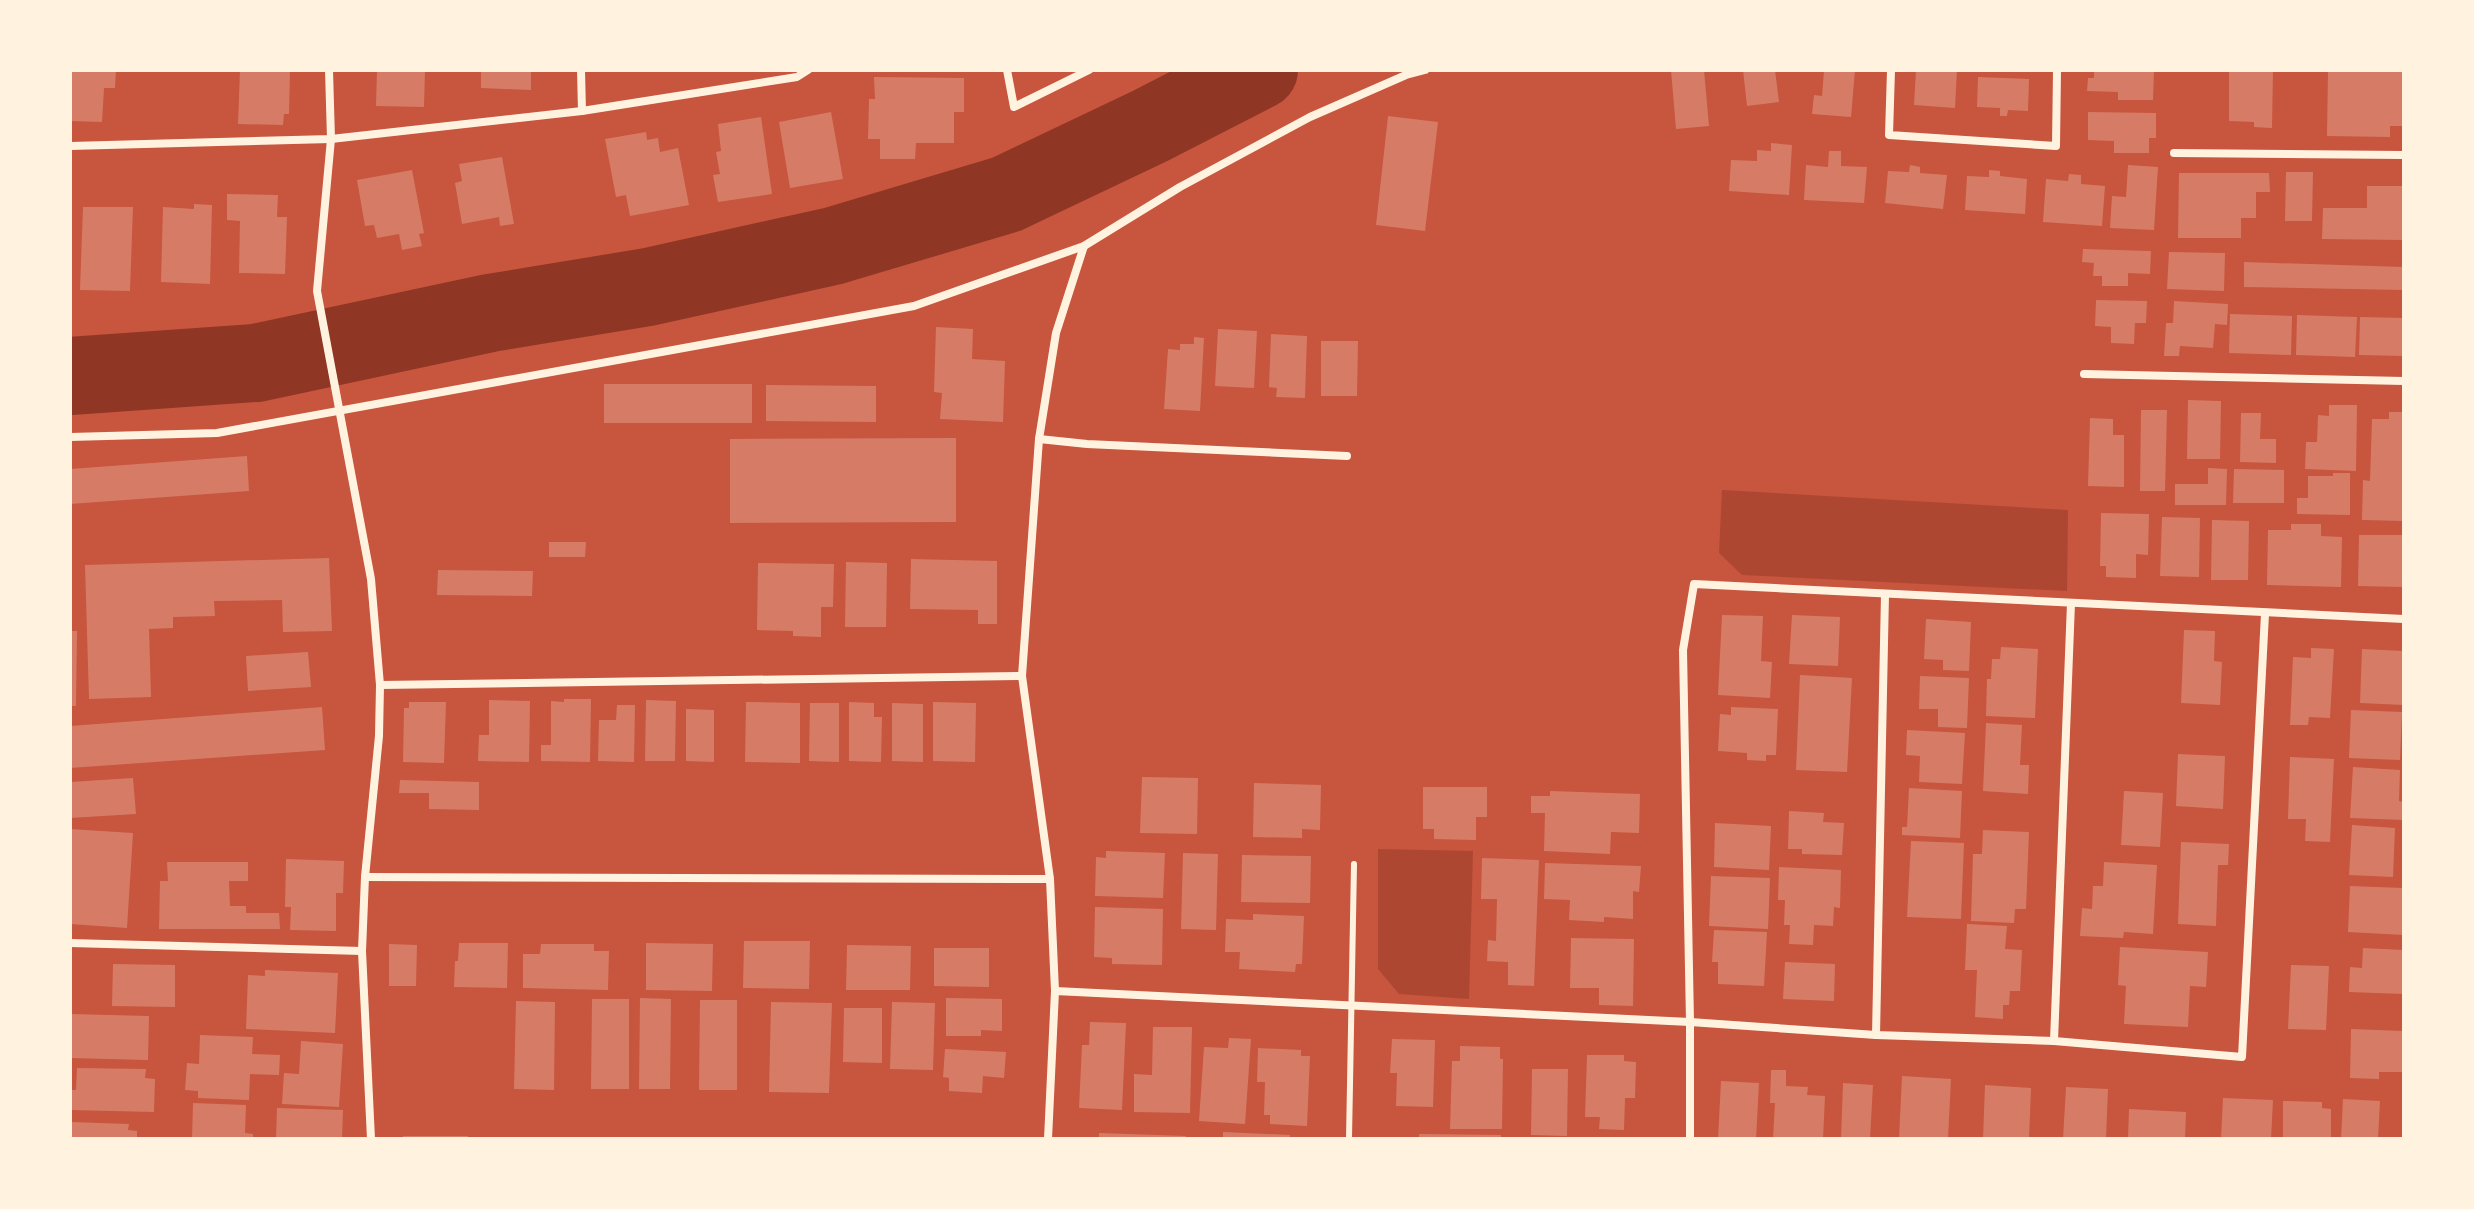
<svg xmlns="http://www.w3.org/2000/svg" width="2474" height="1209" viewBox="0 0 2474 1209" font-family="Cabin,sans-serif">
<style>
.green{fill:#ae4732}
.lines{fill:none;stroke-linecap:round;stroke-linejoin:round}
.river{stroke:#8f3625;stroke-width:78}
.building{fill:#d67c66}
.service{stroke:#fff3e0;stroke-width:6}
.minor{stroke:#fff3e0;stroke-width:8}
</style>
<rect width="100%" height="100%" fill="#c8553d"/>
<!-- green -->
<g class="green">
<path d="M 1722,490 L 2068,510 L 2067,591 L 1742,575 L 1719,553 Z"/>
<path d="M 1378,849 L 1473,851 L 1469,999 L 1399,994 L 1378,969 Z"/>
</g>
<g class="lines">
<!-- river -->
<path class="river" d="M 70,376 L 256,363 L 490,313 L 648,287 L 833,246 L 1007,194 L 1150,126 L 1259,70"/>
</g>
<!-- building -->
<g class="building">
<path d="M 70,70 L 116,70 L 115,88 L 104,88 L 102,122 L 70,121 Z"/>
<path d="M 240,70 L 290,70 L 289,114 L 284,114 L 283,125 L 238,124 Z"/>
<path d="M 377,70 L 425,70 L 424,107 L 376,106 Z"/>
<path d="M 481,70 L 531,70 L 531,90 L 481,88 Z"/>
<path d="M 1671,70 L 1704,70 L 1709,126 L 1676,129 Z"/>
<path d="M 1743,70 L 1775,70 L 1779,102 L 1747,106 Z"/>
<path d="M 1832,70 L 1855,70 L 1851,117 L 1812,114 L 1814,95 L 1822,96 L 1824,71 Z"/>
<path d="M 1916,70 L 1957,70 L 1955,108 L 1914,105 Z"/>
<path d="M 2094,70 L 2154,70 L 2153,100 L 2118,100 L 2118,92 L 2087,91 L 2088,78 L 2094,78 Z"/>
<path d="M 2229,70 L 2273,70 L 2272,128 L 2254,127 L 2254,122 L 2229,121 Z"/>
<path d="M 2328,70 L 2404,70 L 2403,126 L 2390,126 L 2390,137 L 2327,136 Z"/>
<path d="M 874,77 L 964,78 L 964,112 L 954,112 L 954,143 L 916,143 L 915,159 L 880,159 L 880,139 L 868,139 L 869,99 L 875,99 Z"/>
<path d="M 1978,77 L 2029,79 L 2028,111 L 2008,110 L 2007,116 L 2000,116 L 2000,108 L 1977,107 Z"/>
<path d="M 831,112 L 843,179 L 790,188 L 779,122 Z"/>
<path d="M 2088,112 L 2156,113 L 2156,138 L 2149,138 L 2149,153 L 2114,153 L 2114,141 L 2088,140 Z"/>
<path d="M 1388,116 L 1438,122 L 1425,231 L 1376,225 Z"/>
<path d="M 761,117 L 772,194 L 718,202 L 713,175 L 720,174 L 716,152 L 721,151 L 718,124 Z"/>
<path d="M 646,132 L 647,140 L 658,138 L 660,152 L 678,148 L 689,205 L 630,216 L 626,195 L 616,197 L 605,139 Z"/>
<path d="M 1771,143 L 1792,145 L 1789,195 L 1729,191 L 1731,160 L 1757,161 L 1757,150 L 1771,151 Z"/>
<path d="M 1829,151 L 1841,151 L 1841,166 L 1867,167 L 1864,203 L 1804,200 L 1806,165 L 1828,167 Z"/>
<path d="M 502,157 L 514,224 L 500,226 L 499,217 L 462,224 L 455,183 L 462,181 L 459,164 Z"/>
<path d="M 1910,165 L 1920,167 L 1920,173 L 1947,175 L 1943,209 L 1885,203 L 1888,171 L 1909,172 Z"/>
<path d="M 2128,165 L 2158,167 L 2154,230 L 2110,228 L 2112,196 L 2126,197 Z"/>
<path d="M 412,170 L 424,233 L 419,234 L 422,246 L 402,250 L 399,234 L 377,238 L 374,225 L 365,226 L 357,180 Z"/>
<path d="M 1989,170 L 2000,171 L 2000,176 L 2027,179 L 2025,214 L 1965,210 L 1967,176 L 1989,177 Z"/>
<path d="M 2286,172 L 2313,172 L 2312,221 L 2285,221 Z"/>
<path d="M 2179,173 L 2269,173 L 2270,192 L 2256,192 L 2256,218 L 2241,218 L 2241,238 L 2178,238 Z"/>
<path d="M 2069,174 L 2081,175 L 2081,184 L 2105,186 L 2102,226 L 2043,222 L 2046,179 L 2068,181 Z"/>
<path d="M 2367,186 L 2404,186 L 2404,240 L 2322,239 L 2323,208 L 2367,208 Z"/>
<path d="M 227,194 L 278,195 L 277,217 L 287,217 L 285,274 L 239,273 L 240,221 L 227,220 Z"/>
<path d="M 194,204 L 212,205 L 210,284 L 161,282 L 163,207 L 194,209 Z"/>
<path d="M 83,207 L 133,207 L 130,291 L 80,290 Z"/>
<path d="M 2083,249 L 2151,251 L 2150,274 L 2128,273 L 2128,286 L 2102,286 L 2102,276 L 2093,276 L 2094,263 L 2082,262 Z"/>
<path d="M 2169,252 L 2225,253 L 2224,291 L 2167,289 Z"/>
<path d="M 2244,262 L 2404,267 L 2404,290 L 2244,287 Z"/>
<path d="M 2096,300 L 2147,301 L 2146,323 L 2135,323 L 2134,344 L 2111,343 L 2111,327 L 2095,326 Z"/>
<path d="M 2174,301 L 2228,304 L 2227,325 L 2215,324 L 2213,348 L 2180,346 L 2179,356 L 2164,356 L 2166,323 L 2173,323 Z"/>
<path d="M 2230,314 L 2292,316 L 2291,355 L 2229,353 Z"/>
<path d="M 2297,315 L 2357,317 L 2355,357 L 2296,355 Z"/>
<path d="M 2360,317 L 2404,318 L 2404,356 L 2359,355 Z"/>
<path d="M 936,327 L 973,329 L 972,359 L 1005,361 L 1003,422 L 940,419 L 942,393 L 934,392 Z"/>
<path d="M 1218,329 L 1257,331 L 1254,388 L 1215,386 Z"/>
<path d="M 1271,334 L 1307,336 L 1305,398 L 1276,397 L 1277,388 L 1269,387 Z"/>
<path d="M 1194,337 L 1204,338 L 1200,411 L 1164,409 L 1168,349 L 1180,350 L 1180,344 L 1194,344 Z"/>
<path d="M 1321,341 L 1358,341 L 1357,396 L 1321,396 Z"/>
<rect x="604" y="384" width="148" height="39"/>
<path d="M 766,385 L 876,386 L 876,422 L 766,421 Z"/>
<path d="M 2188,400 L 2221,401 L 2220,459 L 2187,459 Z"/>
<path d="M 2329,405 L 2357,405 L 2356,471 L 2305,469 L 2306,442 L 2317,442 L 2318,415 L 2329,416 Z"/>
<path d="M 2141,410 L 2167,410 L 2165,491 L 2140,491 Z"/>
<path d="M 2389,412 L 2404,412 L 2404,521 L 2362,520 L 2363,480 L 2370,481 L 2372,419 L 2389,419 Z"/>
<path d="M 2241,413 L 2261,413 L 2260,439 L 2276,439 L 2276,463 L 2240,462 Z"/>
<path d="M 2090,418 L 2113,419 L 2113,435 L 2124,435 L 2124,487 L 2088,486 Z"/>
<path d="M 956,438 L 956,522 L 730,523 L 730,439 Z"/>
<path d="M 247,456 L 249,491 L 70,504 L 70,469 Z"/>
<path d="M 2208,468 L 2227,469 L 2226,505 L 2175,505 L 2175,484 L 2208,484 Z"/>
<path d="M 2234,469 L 2284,470 L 2284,503 L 2233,503 Z"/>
<path d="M 2333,473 L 2350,473 L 2350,515 L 2297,514 L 2297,498 L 2308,498 L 2308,476 L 2333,476 Z"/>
<path d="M 2101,513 L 2149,514 L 2148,555 L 2136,554 L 2136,578 L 2106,577 L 2106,566 L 2100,566 Z"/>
<path d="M 2162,517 L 2200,518 L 2199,577 L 2160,576 Z"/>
<path d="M 2212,520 L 2249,521 L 2248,580 L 2211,580 Z"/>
<path d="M 2291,524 L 2321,524 L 2321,536 L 2342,537 L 2341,587 L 2267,585 L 2268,530 L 2291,530 Z"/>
<path d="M 2359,535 L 2404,535 L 2404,587 L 2358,586 Z"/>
<path d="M 549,542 L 586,542 L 585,557 L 549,557 Z"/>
<path d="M 329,558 L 332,631 L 283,632 L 282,600 L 214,601 L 215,616 L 173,617 L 173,628 L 149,629 L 151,697 L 89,699 L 85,565 Z"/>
<path d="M 911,559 L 997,561 L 997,624 L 978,624 L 978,610 L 910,609 Z"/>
<path d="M 846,562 L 887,563 L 886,627 L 845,627 Z"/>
<path d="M 758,563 L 834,564 L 833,607 L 821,607 L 821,637 L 793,636 L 793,631 L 757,630 Z"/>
<path d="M 438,570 L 533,571 L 532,596 L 437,595 Z"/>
<path d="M 1722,615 L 1763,616 L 1761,661 L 1772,662 L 1770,698 L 1718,695 Z"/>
<path d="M 1792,615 L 1840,617 L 1838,666 L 1789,664 Z"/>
<path d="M 1926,619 L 1971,622 L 1969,671 L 1943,670 L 1943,660 L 1924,659 Z"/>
<path d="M 2184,630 L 2215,631 L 2214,661 L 2222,662 L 2220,705 L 2181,703 Z"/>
<path d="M 70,631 L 77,631 L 76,706 L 70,706 Z"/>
<path d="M 2001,647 L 2038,649 L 2035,718 L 1986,716 L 1987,679 L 1991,679 L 1992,659 L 2000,659 Z"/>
<path d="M 2311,648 L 2334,649 L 2330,718 L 2309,717 L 2308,725 L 2290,725 L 2293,657 L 2311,658 Z"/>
<path d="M 2362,649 L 2404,651 L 2404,705 L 2360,703 Z"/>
<path d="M 308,652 L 311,687 L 248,691 L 246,656 Z"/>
<path d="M 1800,675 L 1852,678 L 1847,772 L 1796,770 Z"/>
<path d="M 1920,676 L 1969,678 L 1967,728 L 1938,727 L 1938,709 L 1919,709 Z"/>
<path d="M 564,699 L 591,699 L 590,762 L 541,761 L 541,745 L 551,745 L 551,701 L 564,702 Z"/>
<path d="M 489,700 L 530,701 L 529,762 L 478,761 L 479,735 L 489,735 Z"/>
<path d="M 646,700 L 676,701 L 675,761 L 645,761 Z"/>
<path d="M 409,702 L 446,702 L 444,763 L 403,762 L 404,708 L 409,708 Z"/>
<path d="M 746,702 L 800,703 L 800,763 L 745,762 Z"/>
<path d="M 849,702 L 874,703 L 874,717 L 882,717 L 881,762 L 849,761 Z"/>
<path d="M 933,702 L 976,703 L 975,762 L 933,761 Z"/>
<path d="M 810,703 L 839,703 L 839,762 L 809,761 Z"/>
<path d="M 892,703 L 923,704 L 923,762 L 892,761 Z"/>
<path d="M 617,705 L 635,705 L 634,762 L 598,761 L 599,720 L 616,720 Z"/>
<path d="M 322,707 L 325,750 L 70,768 L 70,726 Z"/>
<path d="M 1731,707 L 1778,709 L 1776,755 L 1766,755 L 1766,761 L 1747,760 L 1747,753 L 1718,751 L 1720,714 L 1731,715 Z"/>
<path d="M 686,709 L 714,710 L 714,762 L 686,761 Z"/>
<path d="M 2351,710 L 2402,712 L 2400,760 L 2349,758 Z"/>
<path d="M 1986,723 L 2022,725 L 2020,765 L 2029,765 L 2028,794 L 1983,791 Z"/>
<path d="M 1907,730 L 1965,733 L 1962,784 L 1919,782 L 1920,756 L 1906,755 Z"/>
<path d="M 2178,754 L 2225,756 L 2223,809 L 2176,806 Z"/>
<path d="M 2290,757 L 2334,759 L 2330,842 L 2305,841 L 2306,819 L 2288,819 Z"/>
<path d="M 2353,767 L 2400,770 L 2399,801 L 2404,802 L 2404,820 L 2350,818 Z"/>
<path d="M 1142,777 L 1198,778 L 1197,834 L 1140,833 Z"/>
<path d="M 133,778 L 136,814 L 70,818 L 70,782 Z"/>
<path d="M 400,780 L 479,782 L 479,810 L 429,809 L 429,793 L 399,793 Z"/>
<path d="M 1254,783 L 1321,785 L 1320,830 L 1302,829 L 1302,838 L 1253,837 Z"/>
<path d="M 1423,787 L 1487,787 L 1487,817 L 1476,817 L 1476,840 L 1434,839 L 1434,829 L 1423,829 Z"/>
<path d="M 1909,788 L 1962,791 L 1960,838 L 1902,835 L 1902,827 L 1907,827 Z"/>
<path d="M 1550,791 L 1640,794 L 1639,833 L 1611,832 L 1610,854 L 1544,851 L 1545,813 L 1531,813 L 1531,796 L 1550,796 Z"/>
<path d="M 2124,791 L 2163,793 L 2160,847 L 2121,845 Z"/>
<path d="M 1789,811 L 1824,813 L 1823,822 L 1844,823 L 1842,855 L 1802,854 L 1802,849 L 1788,849 Z"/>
<path d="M 1715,823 L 1771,826 L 1769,870 L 1714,867 Z"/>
<path d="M 2352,825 L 2395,828 L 2393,877 L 2349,875 Z"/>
<path d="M 70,829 L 133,833 L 127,928 L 70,924 Z"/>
<path d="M 1983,830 L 2029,832 L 2026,909 L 2015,909 L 2014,923 L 1971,921 L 1973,854 L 1982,854 Z"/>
<path d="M 1911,841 L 1964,843 L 1961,919 L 1907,917 Z"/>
<path d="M 2181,842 L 2229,844 L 2228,865 L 2218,865 L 2216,926 L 2178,924 Z"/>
<path d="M 1106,851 L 1165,853 L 1163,898 L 1095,896 L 1096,857 L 1106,858 Z"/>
<path d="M 1183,853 L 1218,854 L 1216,930 L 1181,929 Z"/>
<path d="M 1242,855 L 1311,856 L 1310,903 L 1241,902 Z"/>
<path d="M 1482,858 L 1539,860 L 1534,986 L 1508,985 L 1508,962 L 1487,961 L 1488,940 L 1496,941 L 1497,899 L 1481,899 Z"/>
<path d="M 286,859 L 344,861 L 343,893 L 336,893 L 336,931 L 290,930 L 291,907 L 285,907 Z"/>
<path d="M 167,862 L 248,862 L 248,881 L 229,881 L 230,906 L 246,906 L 246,913 L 279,913 L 280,929 L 159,929 L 160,881 L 168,881 Z"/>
<path d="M 2104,862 L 2157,865 L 2153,934 L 2124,932 L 2123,938 L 2080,936 L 2082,908 L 2092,909 L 2093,886 L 2103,886 Z"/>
<path d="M 1545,863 L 1641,866 L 1639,892 L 1633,891 L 1633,919 L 1604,917 L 1604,922 L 1569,920 L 1570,900 L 1544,899 Z"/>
<path d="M 1779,867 L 1841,870 L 1840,908 L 1834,907 L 1833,926 L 1814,925 L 1813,945 L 1789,944 L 1790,925 L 1784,925 L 1785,900 L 1778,900 Z"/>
<path d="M 1711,876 L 1770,878 L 1768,929 L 1709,926 Z"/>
<path d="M 2350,886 L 2403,888 L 2404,935 L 2348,932 Z"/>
<path d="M 1095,907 L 1163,909 L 1162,965 L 1112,964 L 1112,958 L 1094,957 Z"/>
<path d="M 1253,914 L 1304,916 L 1302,964 L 1296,964 L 1295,972 L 1239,969 L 1240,952 L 1225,952 L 1226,919 L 1253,920 Z"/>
<path d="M 1967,924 L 2007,926 L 2005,949 L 2022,950 L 2020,991 L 2010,991 L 2009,1005 L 2003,1005 L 2003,1019 L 1975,1017 L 1977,970 L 1965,970 Z"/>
<path d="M 1714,930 L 1767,932 L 1764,986 L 1718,984 L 1718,962 L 1712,962 Z"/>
<path d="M 1571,938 L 1634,939 L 1633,1006 L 1599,1005 L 1599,988 L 1570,988 Z"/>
<path d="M 744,941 L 810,941 L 809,989 L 743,988 Z"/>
<path d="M 459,943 L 508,943 L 507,988 L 454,987 L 455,961 L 458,961 Z"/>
<path d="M 646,943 L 713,944 L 712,991 L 646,990 Z"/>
<path d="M 389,944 L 417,945 L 416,986 L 389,986 Z"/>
<path d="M 541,944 L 594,944 L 594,951 L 609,951 L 608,990 L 523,988 L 523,954 L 540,954 Z"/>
<path d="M 847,945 L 911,946 L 910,990 L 846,990 Z"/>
<path d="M 2120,947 L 2208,952 L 2206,987 L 2190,986 L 2188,1027 L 2124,1024 L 2126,986 L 2118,985 Z"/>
<path d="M 934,948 L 989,948 L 989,987 L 934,986 Z"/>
<path d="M 2363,948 L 2404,950 L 2403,994 L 2349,992 L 2350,967 L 2362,968 Z"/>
<path d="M 1785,962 L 1835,964 L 1834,1001 L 1783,999 Z"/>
<path d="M 113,964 L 175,965 L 175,1007 L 112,1006 Z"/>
<path d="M 2291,965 L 2329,966 L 2326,1030 L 2288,1029 Z"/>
<path d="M 265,970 L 338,973 L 335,1033 L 246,1029 L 248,975 L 265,976 Z"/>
<path d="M 640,998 L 671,999 L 670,1089 L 639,1089 Z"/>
<path d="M 946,998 L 1002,999 L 1002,1031 L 981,1030 L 981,1036 L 946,1036 Z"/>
<path d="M 592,999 L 629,999 L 629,1089 L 591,1089 Z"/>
<path d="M 700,1000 L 737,1000 L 737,1090 L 699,1090 Z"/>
<path d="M 516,1001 L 555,1002 L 554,1090 L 514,1089 Z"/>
<path d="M 771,1002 L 832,1003 L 829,1093 L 769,1092 Z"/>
<path d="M 892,1002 L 935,1003 L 933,1070 L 890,1069 Z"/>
<path d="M 844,1008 L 882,1008 L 882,1063 L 843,1062 Z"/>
<path d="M 70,1014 L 149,1016 L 148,1060 L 70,1058 Z"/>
<path d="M 1090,1022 L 1126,1023 L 1122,1110 L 1079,1108 L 1082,1045 L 1089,1045 Z"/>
<path d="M 1153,1027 L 1192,1027 L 1190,1113 L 1134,1112 L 1134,1074 L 1152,1075 Z"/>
<path d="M 2351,1029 L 2404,1031 L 2404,1072 L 2379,1072 L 2379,1079 L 2350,1078 Z"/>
<path d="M 200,1035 L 253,1037 L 252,1054 L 280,1055 L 279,1075 L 250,1074 L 249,1100 L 198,1098 L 198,1091 L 185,1090 L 187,1063 L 199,1064 Z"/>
<path d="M 1229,1038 L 1251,1039 L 1245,1124 L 1199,1121 L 1204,1047 L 1228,1048 Z"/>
<path d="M 1392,1039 L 1435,1040 L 1433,1107 L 1396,1106 L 1397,1073 L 1390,1073 Z"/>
<path d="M 301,1041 L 343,1044 L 339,1107 L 282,1104 L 284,1073 L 299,1074 Z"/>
<path d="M 1460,1046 L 1500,1047 L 1500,1059 L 1503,1059 L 1502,1129 L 1450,1129 L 1452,1061 L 1460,1061 Z"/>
<path d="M 1258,1048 L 1301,1050 L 1301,1056 L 1310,1056 L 1307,1126 L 1270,1124 L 1270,1115 L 1264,1115 L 1265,1082 L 1257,1082 Z"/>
<path d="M 945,1049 L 1006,1052 L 1004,1078 L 983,1076 L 982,1093 L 949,1091 L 949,1078 L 943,1077 Z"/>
<path d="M 1587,1055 L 1624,1055 L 1624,1061 L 1636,1062 L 1635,1098 L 1625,1098 L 1624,1130 L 1599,1129 L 1600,1117 L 1585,1117 Z"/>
<path d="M 77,1068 L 146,1069 L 145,1078 L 155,1079 L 154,1112 L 70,1110 L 70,1090 L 76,1090 Z"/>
<path d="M 1532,1069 L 1568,1069 L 1567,1136 L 1531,1135 Z"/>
<path d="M 1771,1070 L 1786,1070 L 1786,1086 L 1808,1087 L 1807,1095 L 1825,1096 L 1823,1139 L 1773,1139 L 1775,1103 L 1770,1103 Z"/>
<path d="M 1902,1076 L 1951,1079 L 1948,1139 L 1899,1139 Z"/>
<path d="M 1721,1081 L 1759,1083 L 1756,1139 L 1718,1139 Z"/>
<path d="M 1843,1083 L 1873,1085 L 1870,1139 L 1841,1139 Z"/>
<path d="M 1985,1085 L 2031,1088 L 2029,1139 L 1983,1139 Z"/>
<path d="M 2066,1087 L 2108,1089 L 2106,1139 L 2063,1139 Z"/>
<path d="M 2223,1098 L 2273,1100 L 2271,1139 L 2221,1139 Z"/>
<path d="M 2343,1099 L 2380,1101 L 2378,1139 L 2341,1139 Z"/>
<path d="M 2283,1101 L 2322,1102 L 2322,1108 L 2331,1109 L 2331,1139 L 2283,1139 Z"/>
<path d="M 193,1103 L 246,1105 L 245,1133 L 253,1134 L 253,1139 L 192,1139 Z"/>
<path d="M 277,1108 L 343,1110 L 342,1139 L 276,1139 Z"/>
<path d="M 2129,1109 L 2186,1112 L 2185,1139 L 2128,1139 Z"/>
<path d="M 71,1122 L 129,1124 L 128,1130 L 137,1131 L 137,1139 L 70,1139 Z"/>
<path d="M 1223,1132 L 1290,1135 L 1290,1139 L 1223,1139 Z"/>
<path d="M 1099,1133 L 1186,1136 L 1186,1139 L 1099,1139 Z"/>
<path d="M 1419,1134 L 1501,1135 L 1501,1139 L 1419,1139 Z"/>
<rect x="403" y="1136" width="65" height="3"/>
</g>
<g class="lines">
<!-- service -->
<path class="service" d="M 1349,1139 L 1354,864"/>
<!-- minor -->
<g class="minor">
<path d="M 329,70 L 331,139 L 317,291 L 371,579 L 380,685 L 379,736 L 365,877 L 362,951 L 371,1139"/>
<path d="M 581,70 L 582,111"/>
<path d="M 1007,70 L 1014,107 L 1089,70"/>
<path d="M 1891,70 L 1889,135 L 2056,146 L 2057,70"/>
<path d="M 70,146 L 331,139 L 582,111 L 797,77 L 808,70"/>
<path d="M 2174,153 L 2404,155"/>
<path d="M 2084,374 L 2404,381"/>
<path d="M 70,437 L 217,433 L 914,306 L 1084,246 L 1180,187 L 1310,117 L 1406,75 L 1425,70"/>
<path d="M 1039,439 L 1087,444 L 1347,456"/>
<path d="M 380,685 L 1022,676"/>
<path d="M 365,877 L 1050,879"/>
<path d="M 70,943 L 362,951"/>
<path d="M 1055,991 L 1690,1022 L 1876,1035 L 2054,1041 L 2242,1057 L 2265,614"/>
<path d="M 1876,1035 L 1885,594"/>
<path d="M 2054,1041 L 2071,603"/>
<path d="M 1048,1139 L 1055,991 L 1050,879 L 1022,676 L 1039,439 L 1056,333 L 1084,246"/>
<path d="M 1690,1139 L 1690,1022 L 1683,650 L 1694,584 L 2404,619"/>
</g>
</g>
<!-- border -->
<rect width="2474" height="1209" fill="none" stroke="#fff3e0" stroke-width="144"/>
</svg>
